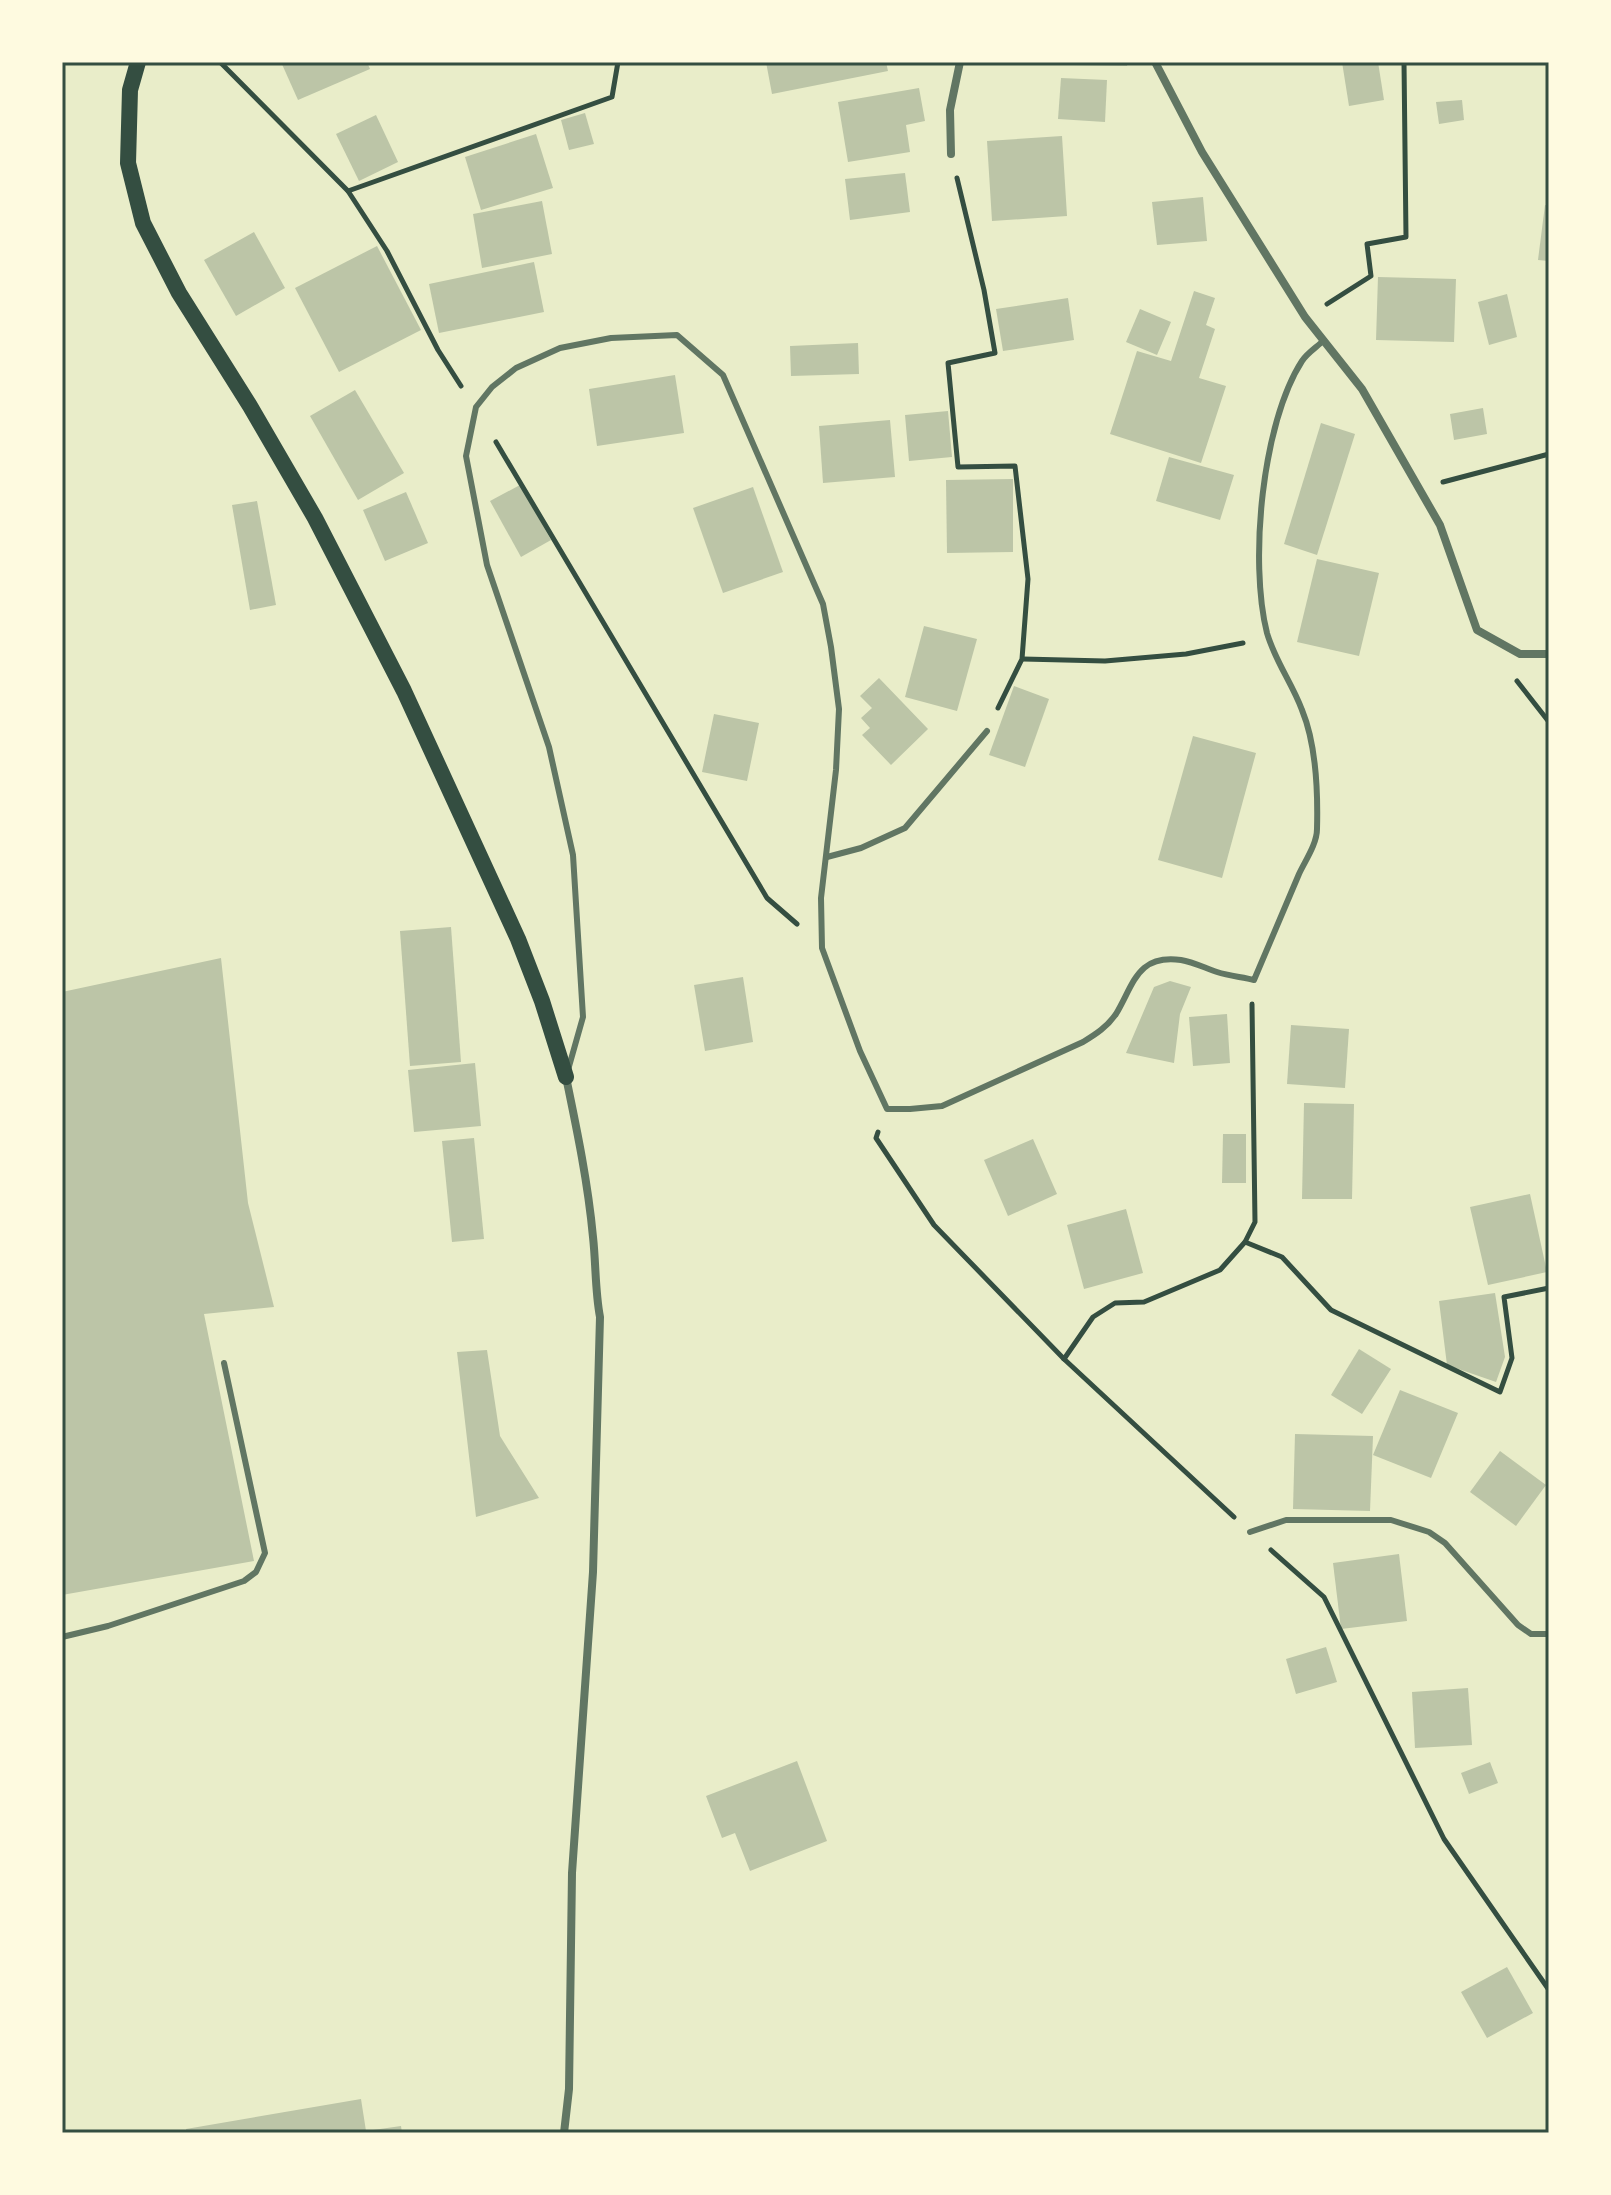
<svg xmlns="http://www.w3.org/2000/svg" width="1611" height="2195" viewBox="0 0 1611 2195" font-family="'Alegreya Sans',sans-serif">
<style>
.building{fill:#bcc5a7}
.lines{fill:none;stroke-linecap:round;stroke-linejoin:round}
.path{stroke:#344e41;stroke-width:5}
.service{stroke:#617663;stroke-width:6}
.minor{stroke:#617663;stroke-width:8}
.secondary{stroke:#344e41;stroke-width:16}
.neatline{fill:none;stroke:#344e41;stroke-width:3}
</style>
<rect width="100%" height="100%" fill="#e9edc9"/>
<!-- building -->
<g class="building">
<path d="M 281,62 L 367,62 L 370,69 L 298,100 Z"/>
<path d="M 766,62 L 886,62 L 888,71 L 772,94 Z"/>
<path d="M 1073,62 L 1128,62 L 1127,66 L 1073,65 Z"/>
<path d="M 1342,62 L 1378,62 L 1384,100 L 1349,106 Z"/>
<path d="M 1061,78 L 1107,80 L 1105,122 L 1058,119 Z"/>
<path d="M 919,88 L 925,121 L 906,125 L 910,152 L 848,162 L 838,102 Z"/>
<path d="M 1462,100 L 1464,120 L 1439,124 L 1436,102 Z"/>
<path d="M 585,113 L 594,144 L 569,150 L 561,120 Z"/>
<path d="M 376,115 L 398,162 L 359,181 L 336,134 Z"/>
<path d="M 536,134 L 553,188 L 481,210 L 465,157 Z"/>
<path d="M 1062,136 L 1067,216 L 992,221 L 987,141 Z"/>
<path d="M 905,173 L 910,212 L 850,220 L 845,179 Z"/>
<path d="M 1203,197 L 1207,241 L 1157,245 L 1152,202 Z"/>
<path d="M 542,201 L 552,254 L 482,268 L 473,214 Z"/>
<path d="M 1545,205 L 1549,206 L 1549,261 L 1538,260 Z"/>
<path d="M 254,232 L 285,288 L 236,316 L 204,260 Z"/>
<path d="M 377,246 L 421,330 L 339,372 L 295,288 Z"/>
<path d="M 534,262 L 544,312 L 439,333 L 429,284 Z"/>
<path d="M 1378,277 L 1456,279 L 1454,342 L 1376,340 Z"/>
<path d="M 1194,291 L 1215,298 L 1206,325 L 1215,329 L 1199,378 L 1226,386 L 1201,463 L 1110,434 L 1137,351 L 1171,361 Z"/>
<path d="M 1507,294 L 1517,337 L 1489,345 L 1478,302 Z"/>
<path d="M 1068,298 L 1074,340 L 1003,351 L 996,309 Z"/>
<path d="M 1140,309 L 1171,322 L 1157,355 L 1126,342 Z"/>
<path d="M 858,343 L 859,374 L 791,376 L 790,346 Z"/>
<path d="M 675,375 L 684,433 L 597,446 L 589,389 Z"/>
<path d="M 355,390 L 404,473 L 358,500 L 310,416 Z"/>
<path d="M 1483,408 L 1487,434 L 1454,440 L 1450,414 Z"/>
<path d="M 948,411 L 952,457 L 909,461 L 905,415 Z"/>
<path d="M 890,420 L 895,477 L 823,483 L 819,426 Z"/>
<path d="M 1321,423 L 1355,434 L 1317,555 L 1284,544 Z"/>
<path d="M 1169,457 L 1234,475 L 1220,520 L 1156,501 Z"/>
<path d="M 1013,479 L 1013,552 L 947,553 L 946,480 Z"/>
<path d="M 520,485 L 551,540 L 521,557 L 490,501 Z"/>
<path d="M 753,487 L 783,572 L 723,593 L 693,508 Z"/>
<path d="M 406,492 L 428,543 L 385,561 L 363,510 Z"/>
<path d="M 257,501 L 276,605 L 250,610 L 232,505 Z"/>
<path d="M 1317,559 L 1379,573 L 1359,656 L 1297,642 Z"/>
<path d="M 924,626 L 977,639 L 957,711 L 905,697 Z"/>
<path d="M 879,678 L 928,729 L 891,765 L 862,735 L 870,728 L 861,718 L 872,708 L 860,696 Z"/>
<path d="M 1014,686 L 1049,699 L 1025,767 L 989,755 Z"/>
<path d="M 714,714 L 759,723 L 747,781 L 702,772 Z"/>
<path d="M 1193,736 L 1256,753 L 1222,878 L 1158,860 Z"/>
<path d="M 451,927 L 461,1062 L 410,1066 L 400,931 Z"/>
<path d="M 221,958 L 248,1203 L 274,1307 L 204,1314 L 254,1561 L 62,1595 L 62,992 Z"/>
<path d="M 743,977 L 753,1042 L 705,1051 L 694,985 Z"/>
<path d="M 1170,981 L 1191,987 L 1180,1014 L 1174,1063 L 1126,1053 L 1154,987 Z"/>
<path d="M 1227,1014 L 1230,1063 L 1193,1066 L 1189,1017 Z"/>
<path d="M 1291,1025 L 1349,1029 L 1345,1088 L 1287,1084 Z"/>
<path d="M 475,1063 L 481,1126 L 414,1132 L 408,1070 Z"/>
<path d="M 1304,1103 L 1354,1104 L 1352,1199 L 1302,1199 Z"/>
<path d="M 1223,1134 L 1246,1134 L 1246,1183 L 1222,1183 Z"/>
<path d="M 474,1138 L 484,1239 L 452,1242 L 442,1141 Z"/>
<path d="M 1033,1139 L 1057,1194 L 1008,1216 L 984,1160 Z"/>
<path d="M 1530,1194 L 1547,1272 L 1488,1285 L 1470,1207 Z"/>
<path d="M 1126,1209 L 1143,1273 L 1084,1289 L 1067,1225 Z"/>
<path d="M 1495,1293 L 1505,1357 L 1496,1382 L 1447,1365 L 1439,1301 Z"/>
<path d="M 1359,1349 L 1391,1369 L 1362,1414 L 1331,1395 Z"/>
<path d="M 487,1350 L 500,1436 L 539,1498 L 476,1517 L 457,1352 Z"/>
<path d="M 1400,1390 L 1458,1413 L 1431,1478 L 1373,1455 Z"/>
<path d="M 1295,1434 L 1373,1436 L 1370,1511 L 1293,1509 Z"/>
<path d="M 1500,1451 L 1546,1485 L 1516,1526 L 1470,1492 Z"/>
<path d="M 1399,1554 L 1407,1621 L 1341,1629 L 1333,1563 Z"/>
<path d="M 1326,1647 L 1337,1682 L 1296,1694 L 1286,1659 Z"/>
<path d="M 1468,1688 L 1472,1745 L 1415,1748 L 1412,1692 Z"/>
<path d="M 797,1761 L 827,1841 L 750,1871 L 735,1833 L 722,1838 L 706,1796 Z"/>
<path d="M 1490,1762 L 1498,1783 L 1469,1794 L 1461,1773 Z"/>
<path d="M 1507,1967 L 1533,2013 L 1487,2038 L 1461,1992 Z"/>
<path d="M 361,2099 L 366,2131 L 401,2126 L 402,2133 L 187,2133 L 186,2129 Z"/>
</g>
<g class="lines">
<!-- path -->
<g class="path">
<path d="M 220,62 L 348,191 L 387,251 L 438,350 L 461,386"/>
<path d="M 957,178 L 984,290 L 995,353 L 948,363 L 958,467 L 1015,466 L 1028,579 L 1022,659 L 998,708"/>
<path d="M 348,191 L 612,97 L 618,62"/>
<path d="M 1327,304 L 1371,276 L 1367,244 L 1406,237 L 1404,62"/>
<path d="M 496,442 L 767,898 L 797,924"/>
<path d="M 1443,482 L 1549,454"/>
<path d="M 1023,659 L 1105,661 L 1186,654 L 1243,643"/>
<path d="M 1517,681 L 1549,722"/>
<path d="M 878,1132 L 876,1138 L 934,1225 L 1064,1359 L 1234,1517"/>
<path d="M 1245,1242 L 1282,1257 L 1331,1310 L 1500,1392 L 1512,1358 L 1504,1297 L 1549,1288"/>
<path d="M 1064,1359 L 1093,1317 L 1115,1303 L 1144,1302 L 1220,1270 L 1245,1242 L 1255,1222 L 1252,1004"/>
<path d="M 1271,1550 L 1324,1597 L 1444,1839 L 1549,1990"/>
</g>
<!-- service -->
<g class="service">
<path d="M 827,857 L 861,848 L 905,828 L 987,731"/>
<path d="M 568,1070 L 583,1017 L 573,855 L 549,747 L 487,565 L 466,456 L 476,407 L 492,387 L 516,368 L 560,348 L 611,338 L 677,335 L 723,375 L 823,604 L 831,647 L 839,709 L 836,770 L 821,898 L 822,948 L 860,1051 L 887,1109 L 910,1109 L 942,1106 L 1083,1042 C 1096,1034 1107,1027 1116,1014 C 1134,984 1137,954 1181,960 C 1193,962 1205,968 1217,972 C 1229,976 1242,977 1254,980 C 1269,944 1284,909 1299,874 C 1305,861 1317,844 1317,829 C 1318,792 1316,744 1302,710 C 1292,683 1275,661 1267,633 C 1249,562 1262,423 1302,361 C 1307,353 1317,347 1324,340"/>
<path d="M 1250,1532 L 1286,1520 L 1391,1520 L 1429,1532 L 1445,1543 L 1518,1625 L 1531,1634 L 1549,1634"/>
<path d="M 62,1637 L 108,1626 L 244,1581 L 256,1572 L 265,1553 L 224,1363"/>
</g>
<!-- minor -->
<g class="minor">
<path d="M 1155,62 L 1202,152 L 1305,317 L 1362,389 L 1440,525 L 1477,630 L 1520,654 L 1549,654"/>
<path d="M 951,154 L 950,110 L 960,62"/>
<path d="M 564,2133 L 569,2089 L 572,1873 L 593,1572 L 600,1317 C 595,1291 596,1264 593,1237 C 588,1183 577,1130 566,1077"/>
</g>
<!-- secondary -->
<path class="secondary" d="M 138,62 L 130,90 L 128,163 L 143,223 L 179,293 L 250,406 L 315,518 L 404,691 L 518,939 L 542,1001 L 566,1077"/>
</g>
<!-- border -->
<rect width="1611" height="2195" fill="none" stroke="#fefae0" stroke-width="128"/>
<rect x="64" y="64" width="1483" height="2067" class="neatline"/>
</svg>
